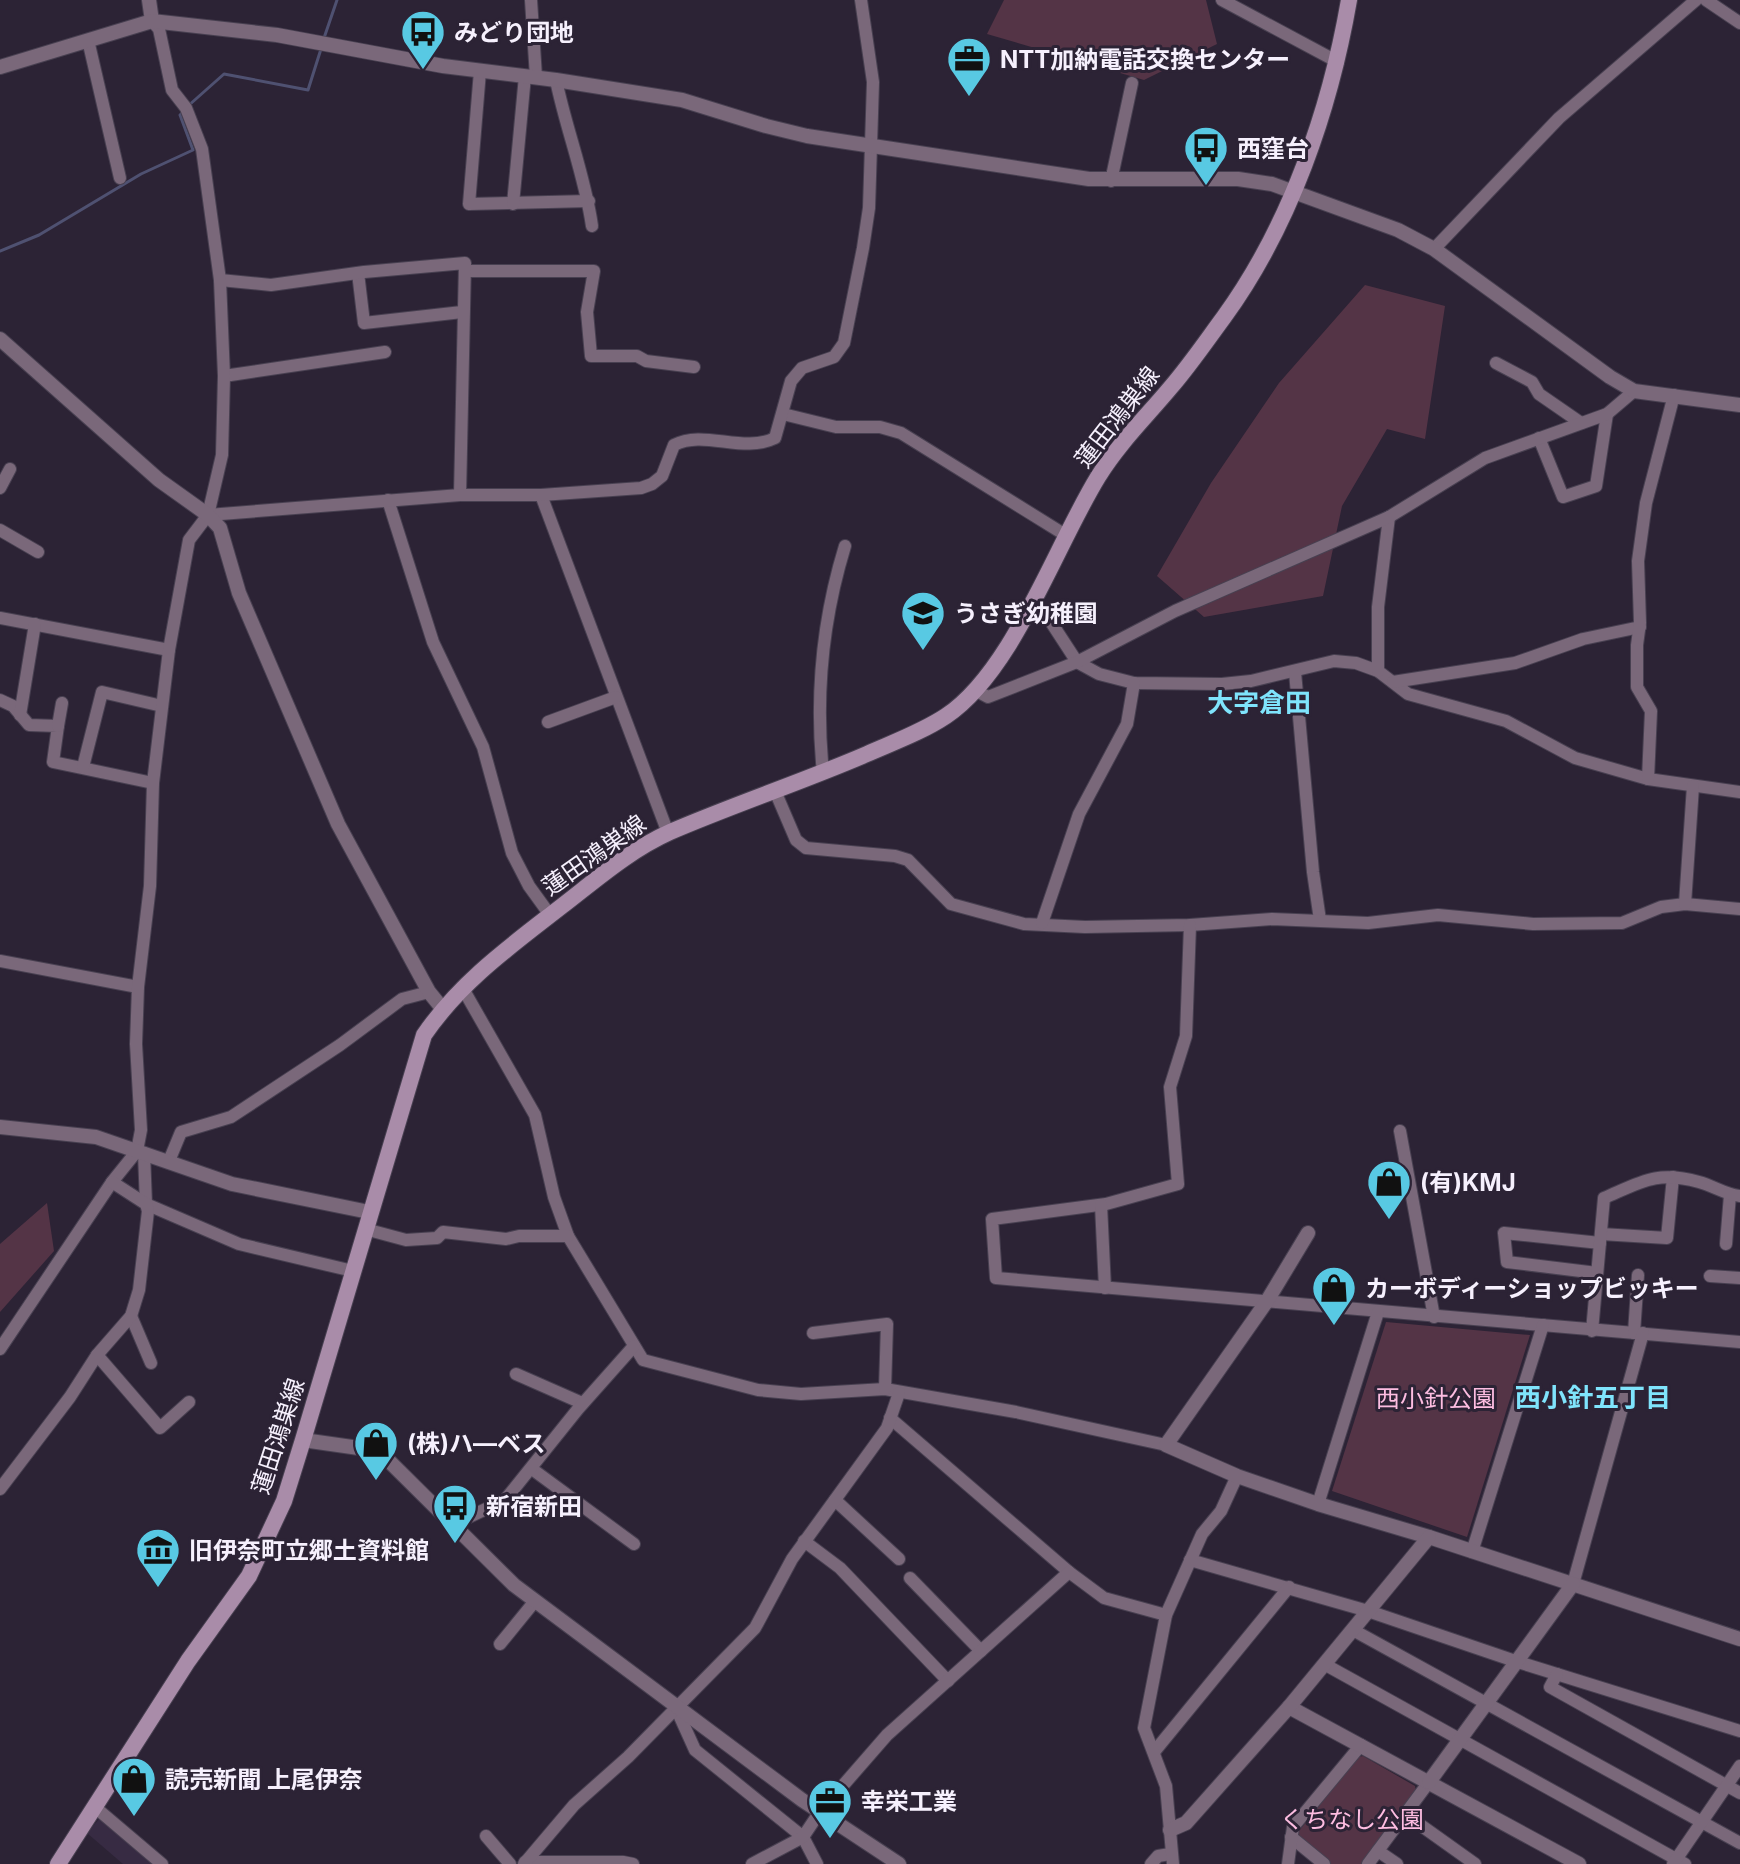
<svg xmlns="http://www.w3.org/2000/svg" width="1740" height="1864" viewBox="0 0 1740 1864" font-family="Inter,'Noto Sans JP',sans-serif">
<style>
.built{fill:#372b43}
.green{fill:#543446}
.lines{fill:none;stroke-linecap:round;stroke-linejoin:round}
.stream{stroke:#4f5171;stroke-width:3}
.minor-casing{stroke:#484051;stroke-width:14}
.tertiary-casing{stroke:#484051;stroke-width:16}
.secondary-casing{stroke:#484051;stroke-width:18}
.minor{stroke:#7a687a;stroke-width:12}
.tertiary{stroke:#7a687a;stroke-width:14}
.secondary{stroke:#a98ca9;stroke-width:16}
.labels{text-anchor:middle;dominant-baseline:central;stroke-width:6;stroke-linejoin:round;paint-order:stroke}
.poi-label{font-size:24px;font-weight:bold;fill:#f6f0fd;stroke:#2c2335;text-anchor:start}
.street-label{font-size:24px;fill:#f6f0fd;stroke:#2c2335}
.park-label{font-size:24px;fill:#fdbde1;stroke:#2c2335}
.neighbourhood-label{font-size:26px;font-weight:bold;fill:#7fe4fc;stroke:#2c2335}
</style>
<rect width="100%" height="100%" fill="#2c2335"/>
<!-- built -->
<path class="built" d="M 100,1818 L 159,1864 L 123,1864 L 87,1833 Z"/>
<!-- green -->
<g class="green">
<path d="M 1004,0 L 1206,0 L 1217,44 L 1144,80 L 987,34 Z"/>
<path d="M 1365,285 L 1445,306 L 1425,439 L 1387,429 L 1342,506 L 1323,596 L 1204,617 L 1157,576 L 1211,483 L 1279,383 Z"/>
<path d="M 47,1203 L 54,1251 L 0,1312 L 0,1244 Z"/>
<path d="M 1386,1322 L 1530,1335 L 1467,1537 L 1332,1491 Z"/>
<path d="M 1363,1756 L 1415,1786 L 1416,1791 L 1361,1864 L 1331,1864 L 1299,1836 L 1299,1831 L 1358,1757 Z"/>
</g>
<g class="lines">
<!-- stream -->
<g class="stream">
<path d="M 324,38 L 337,0"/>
<path d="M 188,106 L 224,74 L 308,90 L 321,49"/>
<path d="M 0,251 L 39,235 L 141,174 L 193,150 L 180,115 L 183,112"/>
</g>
<!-- minor casing -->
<g class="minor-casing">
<g id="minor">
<path d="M 531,0 L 536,77"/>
<path d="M 1222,0 L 1338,62"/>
<path d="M 1706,0 L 1740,23"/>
<path d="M 88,40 L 120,178"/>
<path d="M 480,71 L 469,204 L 589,201"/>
<path d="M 556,80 C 566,129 585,176 592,226"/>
<path d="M 1111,181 L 1132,83"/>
<path d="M 513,204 L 525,76"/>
<path d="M 1434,249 L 1559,118 L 1696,0"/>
<path d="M 465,271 L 594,271 L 587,312 L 591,356 L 637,356 L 646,361 L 694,367"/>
<path d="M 358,273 L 364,323 L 462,312"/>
<path d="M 220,280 L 271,285 L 364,272 L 465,263 L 460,495"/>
<path d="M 1496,363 L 1532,382 L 1539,394 L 1581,423"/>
<path d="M 224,376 L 385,352"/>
<path d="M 783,414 L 836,427 L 880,427 L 901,433 L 1067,536"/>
<path d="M 1539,438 L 1563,497 L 1596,486 L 1607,414"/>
<path d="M 0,488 L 10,469"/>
<path d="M 541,495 L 668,833"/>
<path d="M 388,500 L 433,642 L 483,747 L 512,853 L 529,886 L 550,915"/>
<path d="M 208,515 L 460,495 L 541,495 L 641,488 L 652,484 L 662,476 L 674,445 C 704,429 743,454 775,438 L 791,381 L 802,368 L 834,357 L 844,343 L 863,248 L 869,208 L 873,82 L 861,0"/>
<path d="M 0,530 L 38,552"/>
<path d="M 1032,601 L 1049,619 L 1077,662 L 1099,674 L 1134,683 L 1222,684 L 1251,681 L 1334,661 L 1356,663 L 1378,671 L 1408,694 L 1506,721 L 1575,758 L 1648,779 L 1740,792"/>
<path d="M 0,618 L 169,650"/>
<path d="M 1378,671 L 1378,607 L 1389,517"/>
<path d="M 1295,672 L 1313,872 L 1320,920"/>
<path d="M 1393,682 L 1515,663 L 1583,639 L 1640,627"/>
<path d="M 975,690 L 988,697 L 1077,662 L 1175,611 L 1389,517 L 1485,458 L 1607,414 L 1634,391"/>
<path d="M 0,700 L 13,706 L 29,725 L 58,726 L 53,762 L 153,783"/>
<path d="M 20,715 L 35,624"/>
<path d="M 548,722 L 616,697"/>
<path d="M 58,726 L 62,703"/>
<path d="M 83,767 L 102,692 L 162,706"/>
<path d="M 823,773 C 815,695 822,621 845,546"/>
<path d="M 1648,779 L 1651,711 L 1637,687 L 1637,645 L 1640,623 L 1638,561 L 1646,503 L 1674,395"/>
<path d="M 775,791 L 796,840 L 806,848 L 895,856 L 908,860 L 951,904 L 1024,924 L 1085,927 L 1190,925 L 1272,919 L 1368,923 L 1438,915 L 1533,924 L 1622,923 L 1661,907 L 1685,904 L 1740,909"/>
<path d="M 1685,904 L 1693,786"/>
<path d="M 1042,923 L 1079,814 L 1127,724 L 1134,683"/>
<path d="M 1190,925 L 1186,1036 L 1170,1087 L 1178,1184 L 1106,1204 L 992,1219 L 996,1278 L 1740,1342"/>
<path d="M 0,961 L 138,987"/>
<path d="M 462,987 L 535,1115 L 554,1197 L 568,1236 L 643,1360 L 758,1390 L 801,1394 L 885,1389 L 1016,1412 L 1166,1445"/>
<path d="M 1400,1131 L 1434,1317"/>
<path d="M 144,1153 L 146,1204 L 239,1244 L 353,1271"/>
<path d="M 169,1161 L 181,1132 L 231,1117 L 340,1045 L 402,999 L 429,992"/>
<path d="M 1101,1205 L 1105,1288"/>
<path d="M 365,1229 L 406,1240 L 437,1238 L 443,1232 L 506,1239 L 519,1236 L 568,1236"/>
<path d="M 1601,1234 L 1667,1238 L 1673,1177"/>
<path d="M 1726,1244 L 1730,1195"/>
<path d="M 1597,1273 L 1507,1262 L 1504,1233 L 1600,1243"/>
<path d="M 1710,1276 L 1740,1278"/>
<path d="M 131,1316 L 151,1363"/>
<path d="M 1592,1331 L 1604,1198 C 1641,1182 1657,1170 1699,1182 C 1714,1186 1724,1194 1740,1196"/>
<path d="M 813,1333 L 887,1324 L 885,1389"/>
<path d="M 1634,1333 L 1638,1275"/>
<path d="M 0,1349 L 112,1182 L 137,1151 L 141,1130 L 136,1044 L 138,987 L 150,886 L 153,783 L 169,650 L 189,540 L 208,515 L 222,455 L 224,376 L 220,280 L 202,149 L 186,108 L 172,90 L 159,29 L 152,21"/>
<path d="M 97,1355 L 160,1428 L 189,1402"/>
<path d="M 516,1374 L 582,1403"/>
<path d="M 890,1418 L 1069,1572"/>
<path d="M 532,1469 L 634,1544"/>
<path d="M 0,1489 L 70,1397 L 97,1355 L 131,1316 L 139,1290 L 148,1211 L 146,1204 L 112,1182"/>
<path d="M 835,1500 L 899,1559"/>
<path d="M 1318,1504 L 1378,1312"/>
<path d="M 452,1525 L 505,1500 L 578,1409 L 634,1346"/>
<path d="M 804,1541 L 840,1568 L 948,1681"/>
<path d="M 1472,1552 L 1543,1325"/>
<path d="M 1190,1560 L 1368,1611 L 1518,1662 L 1740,1731"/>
<path d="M 910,1578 L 981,1651"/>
<path d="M 1573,1584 L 1643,1333"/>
<path d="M 1353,1630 L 1740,1843"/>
<path d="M 500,1644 L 535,1601"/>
<path d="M 1324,1664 L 1685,1864"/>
<path d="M 1557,1674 L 1550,1687 L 1740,1793"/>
<path d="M 676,1708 L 695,1750 L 803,1837 L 817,1864"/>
<path d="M 1154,1752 L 1289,1587"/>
<path d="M 96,1808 L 162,1864"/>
<path d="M 1405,1814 L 1475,1864"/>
<path d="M 486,1836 L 510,1864"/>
<path d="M 1291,1837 L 1324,1864"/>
<path d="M 1378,1851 L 1397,1864"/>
<path d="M 525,1862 L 623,1862 L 633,1864"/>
<path d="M 524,1864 L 574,1805 L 628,1757 L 755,1628 L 792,1559 L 887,1428 L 899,1393"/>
<path d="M 752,1864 L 803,1837 L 819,1813 L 887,1735 L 1069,1572 L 1104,1598 L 1166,1615"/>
<path d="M 1151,1864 L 1158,1856 L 1170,1854"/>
<path d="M 1173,1864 L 1166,1786 L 1144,1728 L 1166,1615 L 1202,1534 L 1221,1511 L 1237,1476"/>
<path d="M 1288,1864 L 1293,1827 L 1361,1745"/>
<path d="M 1368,1864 L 1429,1782"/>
<path d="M 1673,1864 L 1740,1766"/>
</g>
</g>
<!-- tertiary casing -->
<g class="tertiary-casing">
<g id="tertiary">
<path d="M 149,0 L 152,21"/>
<path d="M 0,67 L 152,21 L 277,35 L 443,66 L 556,80 L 682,100 L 766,126 L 807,136 L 1089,179 L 1238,179 L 1272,184 L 1398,230 L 1434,249 L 1610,377 L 1634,391 L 1740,405"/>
<path d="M 0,339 L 159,480 L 208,515 L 220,528 L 239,593 L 338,824 L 429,992 L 442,1008"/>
<path d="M 0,1127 L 96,1137 L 232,1184 L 369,1212"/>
<path d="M 1308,1233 L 1267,1301 L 1166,1445 L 1237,1476 L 1318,1504 L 1429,1537 L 1740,1639"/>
<path d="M 303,1440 L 359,1448 L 390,1462 L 514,1585 L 802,1800 L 899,1864"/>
<path d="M 1289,1707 L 1579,1864"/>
<path d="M 1429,1782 L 1573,1584"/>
<path d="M 1170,1830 L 1186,1823 L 1289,1707 L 1429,1537"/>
</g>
</g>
<!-- secondary casing -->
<g class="secondary-casing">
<path id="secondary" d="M 58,1864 L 188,1661 L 249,1576 L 284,1501 L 303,1440 L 424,1035 C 461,981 512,945 562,906 C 597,879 630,850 670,832 C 735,804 802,782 867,754 C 894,742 922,732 946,716 C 1013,671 1055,547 1098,477 C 1119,443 1146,417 1171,387 C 1190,365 1207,340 1224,317 C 1290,226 1330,110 1349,0"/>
</g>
<!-- minor -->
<use href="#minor" class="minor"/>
<!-- tertiary -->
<use href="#tertiary" class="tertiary"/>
<!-- secondary -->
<use href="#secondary" class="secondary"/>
</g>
<!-- icons -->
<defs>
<g id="bus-pin" transform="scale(2.3)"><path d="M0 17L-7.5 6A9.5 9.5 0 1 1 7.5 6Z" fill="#58c9e3" stroke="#2c2335"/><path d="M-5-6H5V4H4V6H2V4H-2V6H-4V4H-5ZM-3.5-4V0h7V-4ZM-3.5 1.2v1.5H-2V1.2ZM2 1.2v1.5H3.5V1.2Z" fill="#111"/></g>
<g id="office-pin" transform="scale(2.3)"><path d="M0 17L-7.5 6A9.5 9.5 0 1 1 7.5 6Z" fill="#58c9e3" stroke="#2c2335"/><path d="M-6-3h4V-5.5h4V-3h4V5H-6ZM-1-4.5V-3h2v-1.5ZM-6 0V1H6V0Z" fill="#111"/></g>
<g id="school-pin" transform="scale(2.3)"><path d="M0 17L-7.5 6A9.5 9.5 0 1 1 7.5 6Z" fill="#58c9e3" stroke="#2c2335"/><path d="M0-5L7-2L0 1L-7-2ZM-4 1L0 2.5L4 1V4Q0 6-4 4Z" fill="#111"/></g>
<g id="shop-pin" transform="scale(2.3)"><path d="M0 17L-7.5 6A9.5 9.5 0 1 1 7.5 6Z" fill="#58c9e3" stroke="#2c2335"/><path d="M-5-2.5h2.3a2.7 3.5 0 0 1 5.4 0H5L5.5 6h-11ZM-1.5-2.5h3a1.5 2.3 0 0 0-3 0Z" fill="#111"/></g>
<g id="museum-pin" transform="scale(2.3)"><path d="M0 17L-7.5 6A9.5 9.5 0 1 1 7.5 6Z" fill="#58c9e3" stroke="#2c2335"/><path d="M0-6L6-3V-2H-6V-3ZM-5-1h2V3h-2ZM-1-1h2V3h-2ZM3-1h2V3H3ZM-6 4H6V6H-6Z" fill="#111"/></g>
</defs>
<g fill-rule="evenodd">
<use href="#bus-pin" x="423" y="32"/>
<use href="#office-pin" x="969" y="59"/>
<use href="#bus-pin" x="1206" y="148"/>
<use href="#school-pin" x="923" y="613"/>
<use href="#shop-pin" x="1389" y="1182"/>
<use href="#shop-pin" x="1334" y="1288"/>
<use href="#shop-pin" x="376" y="1443"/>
<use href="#bus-pin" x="455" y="1506"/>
<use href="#museum-pin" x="158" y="1550"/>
<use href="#shop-pin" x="134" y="1779"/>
<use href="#office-pin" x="830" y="1801"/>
</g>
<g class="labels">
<!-- poi labels -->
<g class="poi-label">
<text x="454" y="32">みどり団地</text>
<text x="1000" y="59">NTT加納電話交換センター</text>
<text x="1237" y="148">西窪台</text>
<text x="954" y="613">うさぎ幼稚園</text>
<text x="1420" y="1182">(有)KMJ</text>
<text x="1365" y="1288">カーボディーショップビッキー</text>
<text x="407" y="1443">(株)ハ―ベス</text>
<text x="486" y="1506">新宿新田</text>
<text x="189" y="1550">旧伊奈町立郷土資料館</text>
<text x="165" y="1779">読売新聞 上尾伊奈</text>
<text x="861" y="1801">幸栄工業</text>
</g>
<!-- street labels -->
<g class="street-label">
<text transform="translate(1117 417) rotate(-52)">蓮田鴻巣線</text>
<text transform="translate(594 855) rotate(-35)">蓮田鴻巣線</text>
<text transform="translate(278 1436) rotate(-72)">蓮田鴻巣線</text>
</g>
<!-- park labels -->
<g class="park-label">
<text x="1436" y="1398">西小針公園</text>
<text x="1352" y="1819">くちなし公園</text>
</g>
<!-- neighbourhood labels -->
<g class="neighbourhood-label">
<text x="1259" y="702">大字倉田</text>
<text x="1593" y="1397">西小針五丁目</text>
</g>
</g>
</svg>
